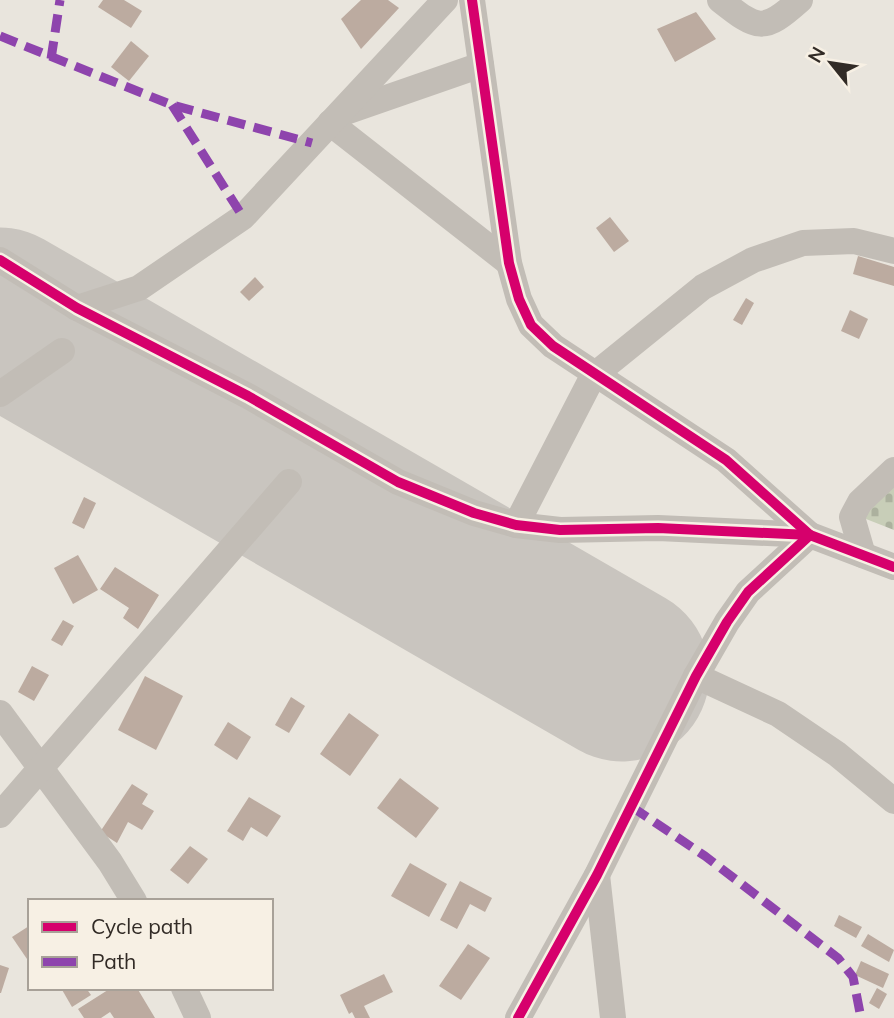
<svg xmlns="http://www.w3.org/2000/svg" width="894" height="1018" viewBox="0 0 894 1018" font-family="Mulish,sans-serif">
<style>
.cemetery{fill:url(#cemetery-stones)}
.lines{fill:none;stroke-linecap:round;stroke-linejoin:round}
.runway{stroke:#c9c5bf;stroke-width:175}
.building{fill:#bcaba0}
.street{stroke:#c2bdb6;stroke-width:26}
.quiet{stroke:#8e44ad;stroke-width:9;stroke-dasharray:18 9;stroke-linecap:butt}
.cycleway-casing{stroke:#f7f0e4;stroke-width:15}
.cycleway{stroke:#d6006c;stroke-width:10}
</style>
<defs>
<pattern id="cemetery-stones" width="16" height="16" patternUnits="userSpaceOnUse" patternTransform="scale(1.75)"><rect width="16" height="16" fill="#c8ceb8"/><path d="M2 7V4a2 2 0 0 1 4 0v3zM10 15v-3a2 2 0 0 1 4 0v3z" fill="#acb19e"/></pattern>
</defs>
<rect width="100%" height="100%" fill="#e9e5dd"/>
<!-- cemetery -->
<path class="cemetery" d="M 894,486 L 894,530 L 861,517 Z"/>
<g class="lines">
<!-- runway -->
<path class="runway" d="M 0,315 L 622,674"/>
</g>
<!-- building -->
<g class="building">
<path d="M 103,0 L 124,0 L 142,11 L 131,28 L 98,7 Z"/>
<path d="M 361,0 L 388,0 L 399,8 L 361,49 L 341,19 Z"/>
<path d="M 696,12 L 716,39 L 675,62 L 657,29 Z"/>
<path d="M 131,41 L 149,56 L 129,81 L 111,67 Z"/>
<path d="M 610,217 L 629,241 L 614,252 L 596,228 Z"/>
<path d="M 858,256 L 894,267 L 894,286 L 853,274 Z"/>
<path d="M 255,277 L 264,287 L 249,301 L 240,292 Z"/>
<path d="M 746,298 L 754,303 L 742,325 L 733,320 Z"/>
<path d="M 850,310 L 868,319 L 859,339 L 841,331 Z"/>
<path d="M 84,497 L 96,503 L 84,529 L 72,523 Z"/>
<path d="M 78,555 L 98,590 L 73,604 L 54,568 Z"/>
<path d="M 115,567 L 159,595 L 138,629 L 123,618 L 129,608 L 100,589 Z"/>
<path d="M 63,620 L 74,626 L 62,646 L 51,640 Z"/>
<path d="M 32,666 L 49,675 L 34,701 L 18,692 Z"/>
<path d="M 145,676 L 183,696 L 156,750 L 118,730 Z"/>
<path d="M 291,697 L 305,706 L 289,733 L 275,725 Z"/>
<path d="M 349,713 L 379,735 L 350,776 L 320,754 Z"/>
<path d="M 228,722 L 251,737 L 237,760 L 214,745 Z"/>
<path d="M 400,778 L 439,808 L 416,838 L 377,808 Z"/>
<path d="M 132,784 L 148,794 L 142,804 L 154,811 L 142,830 L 128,822 L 117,843 L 100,832 Z"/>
<path d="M 249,797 L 281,816 L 267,837 L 251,827 L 243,841 L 227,831 Z"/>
<path d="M 190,846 L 208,859 L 188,884 L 170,870 Z"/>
<path d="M 410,863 L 447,884 L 429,917 L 391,896 Z"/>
<path d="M 460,881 L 492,898 L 485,912 L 470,904 L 457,929 L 440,920 Z"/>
<path d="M 839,915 L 862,927 L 856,938 L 834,926 Z"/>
<path d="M 29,926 L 30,957 L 27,959 L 12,937 Z"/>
<path d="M 868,934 L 894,950 L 889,962 L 861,946 Z"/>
<path d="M 468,944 L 490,958 L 461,1000 L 439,986 Z"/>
<path d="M 861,961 L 889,974 L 883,988 L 855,975 Z"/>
<path d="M 0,965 L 9,968 L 1,993 L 0,993 Z"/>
<path d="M 384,974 L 393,992 L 364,1006 L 370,1018 L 355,1018 L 352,1012 L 349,1014 L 340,995 Z"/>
<path d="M 61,988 L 86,988 L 91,995 L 72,1007 Z"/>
<path d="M 111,988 L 137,988 L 155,1018 L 114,1018 L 110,1012 L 101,1018 L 84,1018 L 78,1009 Z"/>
<path d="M 877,988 L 887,994 L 879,1009 L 869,1003 Z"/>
</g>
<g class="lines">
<!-- street -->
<g class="street">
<path d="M 472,0 L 509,263 L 519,299 L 531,325 L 553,346 L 726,460 L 810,535 L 748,592 L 727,622 L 696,676 L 597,875 L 518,1018"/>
<path d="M 720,0 C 758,30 763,33 800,0"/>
<path d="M 340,114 L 481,65"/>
<path d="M 330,123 L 509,263"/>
<path d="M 0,260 L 77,308 L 248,396 L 398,482 L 474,513 L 516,525 L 560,530 L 658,528 L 810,535 L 894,567"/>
<path d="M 77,308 L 139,288 L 243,217 L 445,0"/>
<path d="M 0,394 L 62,351"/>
<path d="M 516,525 L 593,376 L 703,287 L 753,260 L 803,243 L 854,241 L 894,251"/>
<path d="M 863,555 L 852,517 L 860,502 L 894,470"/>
<path d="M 696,676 L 778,714 L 837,754 L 894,801"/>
<path d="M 0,713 L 110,862 L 134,901"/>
<path d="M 0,815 L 289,482"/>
<path d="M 597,875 L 613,1018"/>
<path d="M 184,988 L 198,1018"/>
</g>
<!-- quiet -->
<g class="quiet">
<path d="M 0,36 L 172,105 L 312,143"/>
<path d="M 51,59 L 60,0"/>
<path d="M 172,105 L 243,217"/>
<path d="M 632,807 L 705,856 L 838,958 L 853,977 L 861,1018"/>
</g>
<!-- cycleway casing -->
<g class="cycleway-casing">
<g id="cycleway">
<path d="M 472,0 L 509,263 L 519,299 L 531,325 L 553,346 L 726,460 L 810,535 L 748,592 L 727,622 L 696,676 L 597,875 L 518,1018"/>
<path d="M 0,260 L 77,308 L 248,396 L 398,482 L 474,513 L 516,525 L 560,530 L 658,528 L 810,535 L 894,567"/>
</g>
</g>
<!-- cycleway -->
<use href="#cycleway" class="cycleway"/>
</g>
<!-- legend -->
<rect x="28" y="899" width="245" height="91" fill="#f7f0e4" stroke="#a8a198" stroke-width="2"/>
<rect x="42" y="922" width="35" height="10" fill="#d6006c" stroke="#a8a198" stroke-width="2"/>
<text x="91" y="934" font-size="21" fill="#322b26">Cycle path</text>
<rect x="42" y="957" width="35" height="10" fill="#8e44ad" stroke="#a8a198" stroke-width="2"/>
<text x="91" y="969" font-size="21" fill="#322b26">Path</text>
<!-- north arrow -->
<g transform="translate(831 63) rotate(300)" stroke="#f7f0e4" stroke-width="5" paint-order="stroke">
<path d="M0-5L12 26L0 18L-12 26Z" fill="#322b26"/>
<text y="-10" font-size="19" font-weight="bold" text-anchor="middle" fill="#322b26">N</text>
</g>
</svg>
